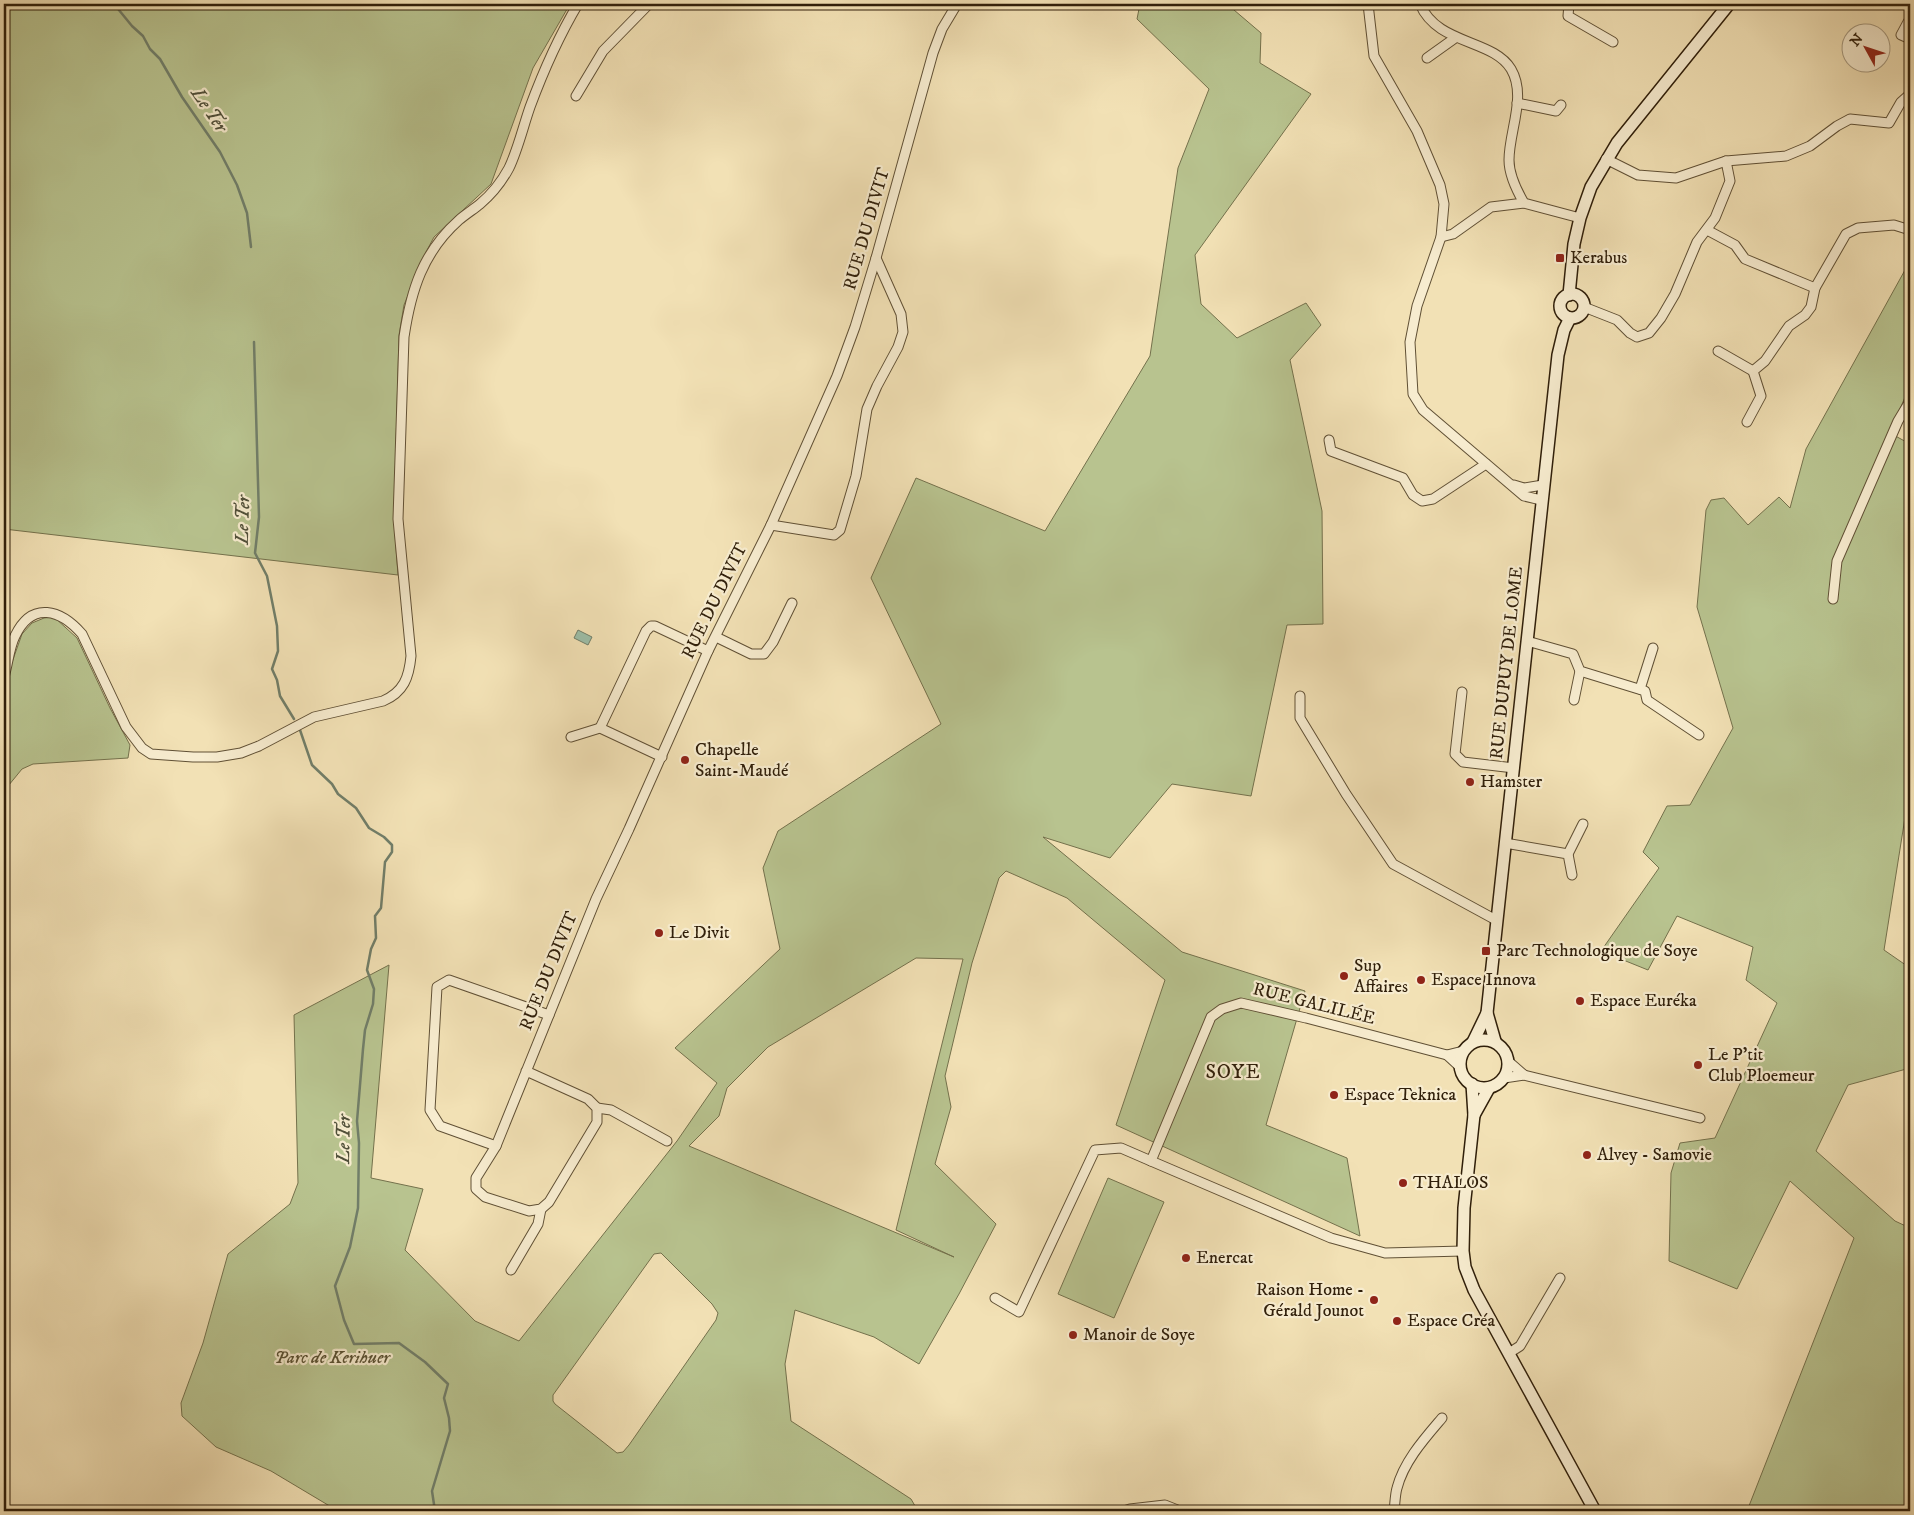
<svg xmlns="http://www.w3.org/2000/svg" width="1914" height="1515" viewBox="0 0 1914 1515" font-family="'IM FELL DW Pica',serif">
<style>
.green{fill:#b8c38f;stroke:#74714c;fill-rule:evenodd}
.water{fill:#9cbea8;stroke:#717e69}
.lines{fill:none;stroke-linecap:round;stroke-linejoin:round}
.stream{stroke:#717e69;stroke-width:2.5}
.street-casing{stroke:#605035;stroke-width:11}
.secondary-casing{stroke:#301f0a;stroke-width:14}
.street{stroke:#f7eccf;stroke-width:9}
.secondary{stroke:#f7eccf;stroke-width:11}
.poi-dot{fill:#8f2418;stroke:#f7eccf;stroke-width:2}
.labels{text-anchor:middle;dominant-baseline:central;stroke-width:4.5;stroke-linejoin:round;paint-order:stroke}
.street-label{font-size:18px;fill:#301f0a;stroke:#f7eccf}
.poi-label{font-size:18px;fill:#301f0a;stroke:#f7eccf;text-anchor:start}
.park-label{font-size:18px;font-style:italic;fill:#595032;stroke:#f7eccf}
.water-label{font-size:19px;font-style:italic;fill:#504f39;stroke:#f7eccf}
.quarter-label{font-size:20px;letter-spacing:1px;fill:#301f0a;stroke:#f7eccf}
</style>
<rect width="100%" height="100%" fill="#f2e1b5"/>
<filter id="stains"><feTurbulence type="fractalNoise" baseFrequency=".004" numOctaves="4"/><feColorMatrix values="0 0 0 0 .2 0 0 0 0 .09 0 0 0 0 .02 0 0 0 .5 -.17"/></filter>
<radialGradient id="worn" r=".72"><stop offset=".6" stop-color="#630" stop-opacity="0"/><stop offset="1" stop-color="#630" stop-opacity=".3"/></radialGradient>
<!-- green -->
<g class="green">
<path d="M 4,4 L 570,4 L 533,68 L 491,184 L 434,237 L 426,252 L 404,305 L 399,335 L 394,520 L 398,575 L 4,529 Z"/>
<path d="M 1140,4 L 1227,4 L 1261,33 L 1260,63 L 1311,94 L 1195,255 L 1201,304 L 1237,338 L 1306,303 L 1321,325 L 1290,360 L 1322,511 L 1323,624 L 1287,625 L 1251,796 L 1172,784 L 1110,858 L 1043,837 L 1182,952 L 1305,991 L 1266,1125 L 1347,1158 L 1360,1236 L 1116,1125 L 1165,980 L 1067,898 L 1006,871 L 999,878 L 972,963 L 945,1076 L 951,1107 L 935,1164 L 996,1224 L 959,1294 L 919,1364 L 874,1337 L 795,1310 L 785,1364 L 791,1421 L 911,1499 L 918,1511 L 338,1511 L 271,1471 L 216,1447 L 182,1416 L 181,1403 L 203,1343 L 228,1254 L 290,1204 L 298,1183 L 294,1015 L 389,965 L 371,1178 L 423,1189 L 405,1250 L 475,1321 L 519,1341 L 677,1141 L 717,1083 L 675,1048 L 780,949 L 763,868 L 778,831 L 941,724 L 871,578 L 916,478 L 1045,531 L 1150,356 L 1178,168 L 1209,89 L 1137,19 ZM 916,958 L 963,959 L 896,1230 L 954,1257 L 689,1146 L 719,1116 L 727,1088 L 768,1047 ZM 661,1253 L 712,1304 L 718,1313 L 716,1320 L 629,1445 L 623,1452 L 617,1453 L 555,1404 L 553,1401 L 553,1395 L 654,1254 Z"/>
<path d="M 1905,270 L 1910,272 L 1910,385 L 1890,433 L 1910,444 L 1910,786 L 1884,950 L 1910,968 L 1910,1068 L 1848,1085 L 1816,1151 L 1895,1221 L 1910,1228 L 1910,1511 L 1747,1511 L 1854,1238 L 1790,1181 L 1737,1289 L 1669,1261 L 1671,1173 L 1680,1143 L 1715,1138 L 1777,1003 L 1746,980 L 1753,947 L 1677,916 L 1648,970 L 1601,951 L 1659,868 L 1643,852 L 1667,806 L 1690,805 L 1733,728 L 1697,607 L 1706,510 L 1711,500 L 1724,498 L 1748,525 L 1779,497 L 1790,508 L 1806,449 Z"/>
<path d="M 54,617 L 77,638 L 110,708 L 130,745 L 128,758 L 33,764 L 22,769 L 4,791 L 4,685 L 22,634 L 32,623 L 44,618 Z"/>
<path d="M 1108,1178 L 1164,1202 L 1114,1318 L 1058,1294 Z"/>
</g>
<!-- water -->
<path class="water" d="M 578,630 L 592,637 L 588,645 L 574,638 Z"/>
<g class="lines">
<!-- stream -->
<g class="stream">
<path d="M 114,4 L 132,26 L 143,36 L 150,49 L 160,59 L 182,97 L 220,152 L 237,185 L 247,213 L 251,247"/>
<path d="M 254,342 L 259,517 L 255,553 L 267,576 L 277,626 L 278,651 L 272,669 L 277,680 L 280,696 L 294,719"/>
<path d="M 300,730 L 312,765 L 332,784 L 338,794 L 356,808 L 369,828 L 384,837 L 392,845 L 392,852 L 385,862 L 381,908 L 375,916 L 376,938 L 371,949 L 367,970 L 374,989 L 373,1004 L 365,1030 L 363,1049 L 357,1121 L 359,1143 L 358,1208 L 350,1247 L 335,1286 L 344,1320 L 354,1344 L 399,1343 L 425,1362 L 448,1384 L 444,1398 L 449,1418 L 450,1431 L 432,1491 L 435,1511"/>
</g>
<!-- street casing -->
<g class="street-casing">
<g id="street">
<path d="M 1368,4 L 1374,56 L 1417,131 L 1440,185 L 1444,204 L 1441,237 L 1417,306 L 1410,342 L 1413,394 L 1423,410 L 1524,496 L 1541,500"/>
<path d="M 1420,4 C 1437,45 1493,39 1511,69 C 1527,96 1509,131 1509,160 C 1509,173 1517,191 1524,203 L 1580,218"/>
<path d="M 1569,4 L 1568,16 L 1613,42"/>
<path d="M 1910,23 L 1908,22 L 1901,35 L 1910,39"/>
<path d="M 1427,58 L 1455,38"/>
<path d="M 576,96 L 603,51 L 649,4"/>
<path d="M 1517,103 L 1556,111 L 1561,105"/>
<path d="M 1606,159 L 1638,175 L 1676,178 L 1726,161 L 1786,156 L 1810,146 L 1837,126 L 1850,119 L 1889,123 L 1901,102 L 1910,94"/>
<path d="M 1707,230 L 1735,245 L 1745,259 L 1815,288"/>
<path d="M 1441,237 L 1453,234 L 1491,207 L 1524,203"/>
<path d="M 1584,307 L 1617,320 L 1630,333 L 1637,337 L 1649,333 L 1661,318 L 1675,294 L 1697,242 L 1715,218 L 1730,181 L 1726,161"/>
<path d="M 1718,351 L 1753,371"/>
<path d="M 1747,422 L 1761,396 L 1753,371 L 1765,361 L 1789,326 L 1805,315 L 1811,307 L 1815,288 L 1846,234 L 1858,228 L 1894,225 L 1910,230"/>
<path d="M 1329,440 L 1331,451 L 1403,478 L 1413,495 L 1422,501 L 1433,499 L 1486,464"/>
<path d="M 1514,485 L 1524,488 L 1543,485"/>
<path d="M 771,525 L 834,535 L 840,530 L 856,476 L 867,409 L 877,386 L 898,347 L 903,332 L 901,314 L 876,258"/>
<path d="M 1833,599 L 1837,561 L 1898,421 L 1910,401"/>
<path d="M 716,637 L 751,654 L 764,654 L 773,642 L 792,603"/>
<path d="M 1527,641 L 1573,654 L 1580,671 L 1645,691 L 1647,700 L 1699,735"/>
<path d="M 4,677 C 8,664 9,648 15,636 C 32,600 61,610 82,634 L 126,727 L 142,748 L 151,754 L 193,757 L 217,757 L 241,753 L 259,746 L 314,717 L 383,701 C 404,692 409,677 411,656 L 398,519 L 404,337 C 411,290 423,252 459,220 C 466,214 474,209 480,204 C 492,194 502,181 509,168 C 518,149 523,127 530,107 C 543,72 559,36 578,4"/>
<path d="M 1640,689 L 1653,648"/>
<path d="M 1462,692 L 1455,754 L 1463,762 L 1514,768"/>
<path d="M 1300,696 L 1300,718 L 1346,794 L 1393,864 L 1496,920"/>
<path d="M 1574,700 L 1580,671"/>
<path d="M 571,737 L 600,728"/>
<path d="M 662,757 L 600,728 L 646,631 L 651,626 L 655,626 L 708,651"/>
<path d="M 1505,843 L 1568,854 L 1572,875"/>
<path d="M 1568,854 L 1583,824"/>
<path d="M 1447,1055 L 1460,1067"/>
<path d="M 1509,1062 L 1524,1075"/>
<path d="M 526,1071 L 588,1099 L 597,1108 L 597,1122 L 549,1202 L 541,1209 L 529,1211 L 485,1197 L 476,1189 L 476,1178 L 496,1146 L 596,899 L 629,829 L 708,651 L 771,525 L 837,376 L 855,327 L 876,258 L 933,53 L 942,29 L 957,4"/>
<path d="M 1504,1078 L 1524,1075 L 1700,1118"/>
<path d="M 597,1108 L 611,1110 L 667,1141"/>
<path d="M 496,1146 L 440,1126 L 430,1110 L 437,987 L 449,980 L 549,1015"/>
<path d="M 1151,1161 L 1331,1238 L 1385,1253 L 1463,1251"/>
<path d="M 511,1270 L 538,1224 L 541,1209"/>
<path d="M 995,1298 L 1019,1312 L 1095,1150 L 1121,1148 L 1151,1161 L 1211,1017 L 1222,1009 L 1241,1003 L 1306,1018 L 1447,1055 L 1463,1051"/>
<path d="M 1509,1353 L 1520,1346 L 1560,1278"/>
<path d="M 1124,1511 L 1130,1509 L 1165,1505 L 1180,1511"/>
<path d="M 1394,1511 C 1395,1504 1395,1495 1397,1488 C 1404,1461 1425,1438 1442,1418"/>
</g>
</g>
<!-- secondary casing -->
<g class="secondary-casing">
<g id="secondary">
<circle cx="1572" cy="306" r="12"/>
<path d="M 1569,295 L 1574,244 L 1580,218 L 1591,187 L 1617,143 L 1729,4"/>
<path d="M 1487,1013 L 1495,1041"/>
<circle cx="1484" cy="1064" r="24"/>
<path d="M 1473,1042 L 1487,1013 L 1558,355 L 1564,330 L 1570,318"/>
<path d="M 1472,1084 L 1474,1115 L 1464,1208 L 1463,1251 L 1465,1267 L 1474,1290 L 1595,1511"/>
<path d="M 1474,1115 L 1489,1088"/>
</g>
</g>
<!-- street -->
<use href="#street" class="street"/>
<!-- secondary -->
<use href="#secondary" class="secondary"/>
</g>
<!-- markers -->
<g class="poi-dot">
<rect x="1555" y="253" width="10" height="10" rx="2.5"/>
<circle cx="685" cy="760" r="5"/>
<circle cx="1470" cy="782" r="5"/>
<circle cx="659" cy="933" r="5"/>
<rect x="1481" y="946" width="10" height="10" rx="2.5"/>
<circle cx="1344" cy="976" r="5"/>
<circle cx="1421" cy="980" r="5"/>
<circle cx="1580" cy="1001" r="5"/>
<circle cx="1698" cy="1065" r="5"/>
<circle cx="1334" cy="1095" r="5"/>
<circle cx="1587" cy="1155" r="5"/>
<circle cx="1403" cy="1183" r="5"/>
<circle cx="1186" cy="1258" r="5"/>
<circle cx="1374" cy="1300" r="5"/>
<circle cx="1397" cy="1321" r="5"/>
<circle cx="1073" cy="1335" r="5"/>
</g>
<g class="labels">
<!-- street labels -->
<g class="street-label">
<text transform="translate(867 229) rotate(-74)">RUE DU DIVIT</text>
<text transform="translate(715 601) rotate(-64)">RUE DU DIVIT</text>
<text transform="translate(1507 663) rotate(-84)">RUE DUPUY DE LOME</text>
<text transform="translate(549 971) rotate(-68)">RUE DU DIVIT</text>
<text transform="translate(1314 1004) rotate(14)">RUE GALILÉE</text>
</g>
<!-- poi labels -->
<g class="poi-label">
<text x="1570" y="258">Kerabus</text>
<text x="695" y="750">Chapelle<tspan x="695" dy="21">Saint-Maudé</tspan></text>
<text x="1480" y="782">Hamster</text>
<text x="669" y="933">Le Divit</text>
<text x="1496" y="951">Parc Technologique de Soye</text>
<text x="1354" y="966">Sup<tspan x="1354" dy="21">Affaires</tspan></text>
<text x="1431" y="980">Espace Innova</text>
<text x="1590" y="1001">Espace Euréka</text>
<text x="1708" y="1055">Le P'tit<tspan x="1708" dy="21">Club Ploemeur</tspan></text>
<text x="1344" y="1095">Espace Teknica</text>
<text x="1597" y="1155">Alvey - Samovie</text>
<text x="1413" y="1183">THALOS</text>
<text x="1196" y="1258">Enercat</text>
<text x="1364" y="1290" text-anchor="end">Raison Home -<tspan x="1364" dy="21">Gérald Jounot</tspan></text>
<text x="1407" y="1321">Espace Créa</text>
<text x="1083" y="1335">Manoir de Soye</text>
</g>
<!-- park labels -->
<g class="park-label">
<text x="332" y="1358">Parc de Kerihuer</text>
</g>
<!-- water labels -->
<g class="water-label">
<text transform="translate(209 110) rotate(56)">Le Ter</text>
<text transform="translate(243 520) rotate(-88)">Le Ter</text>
<text transform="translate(344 1139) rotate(-89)">Le Ter</text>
</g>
<!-- quarter labels -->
<g class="quarter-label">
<text x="1233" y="1072">SOYE</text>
</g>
</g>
<!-- margin -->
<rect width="1914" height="1515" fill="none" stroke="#f2e1b5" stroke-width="20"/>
<rect x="5" y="5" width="1904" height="1505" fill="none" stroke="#301f0a" stroke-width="2.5"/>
<rect x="10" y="10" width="1894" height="1495" fill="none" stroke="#301f0a"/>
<!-- north arrow -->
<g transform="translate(1866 48) rotate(310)"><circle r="24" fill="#f7eccf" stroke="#a79a80"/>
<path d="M0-4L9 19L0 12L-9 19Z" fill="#8f2418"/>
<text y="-8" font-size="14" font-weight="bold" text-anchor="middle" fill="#301f0a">N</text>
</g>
<rect width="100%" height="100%" filter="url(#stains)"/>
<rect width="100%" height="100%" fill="url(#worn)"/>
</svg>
